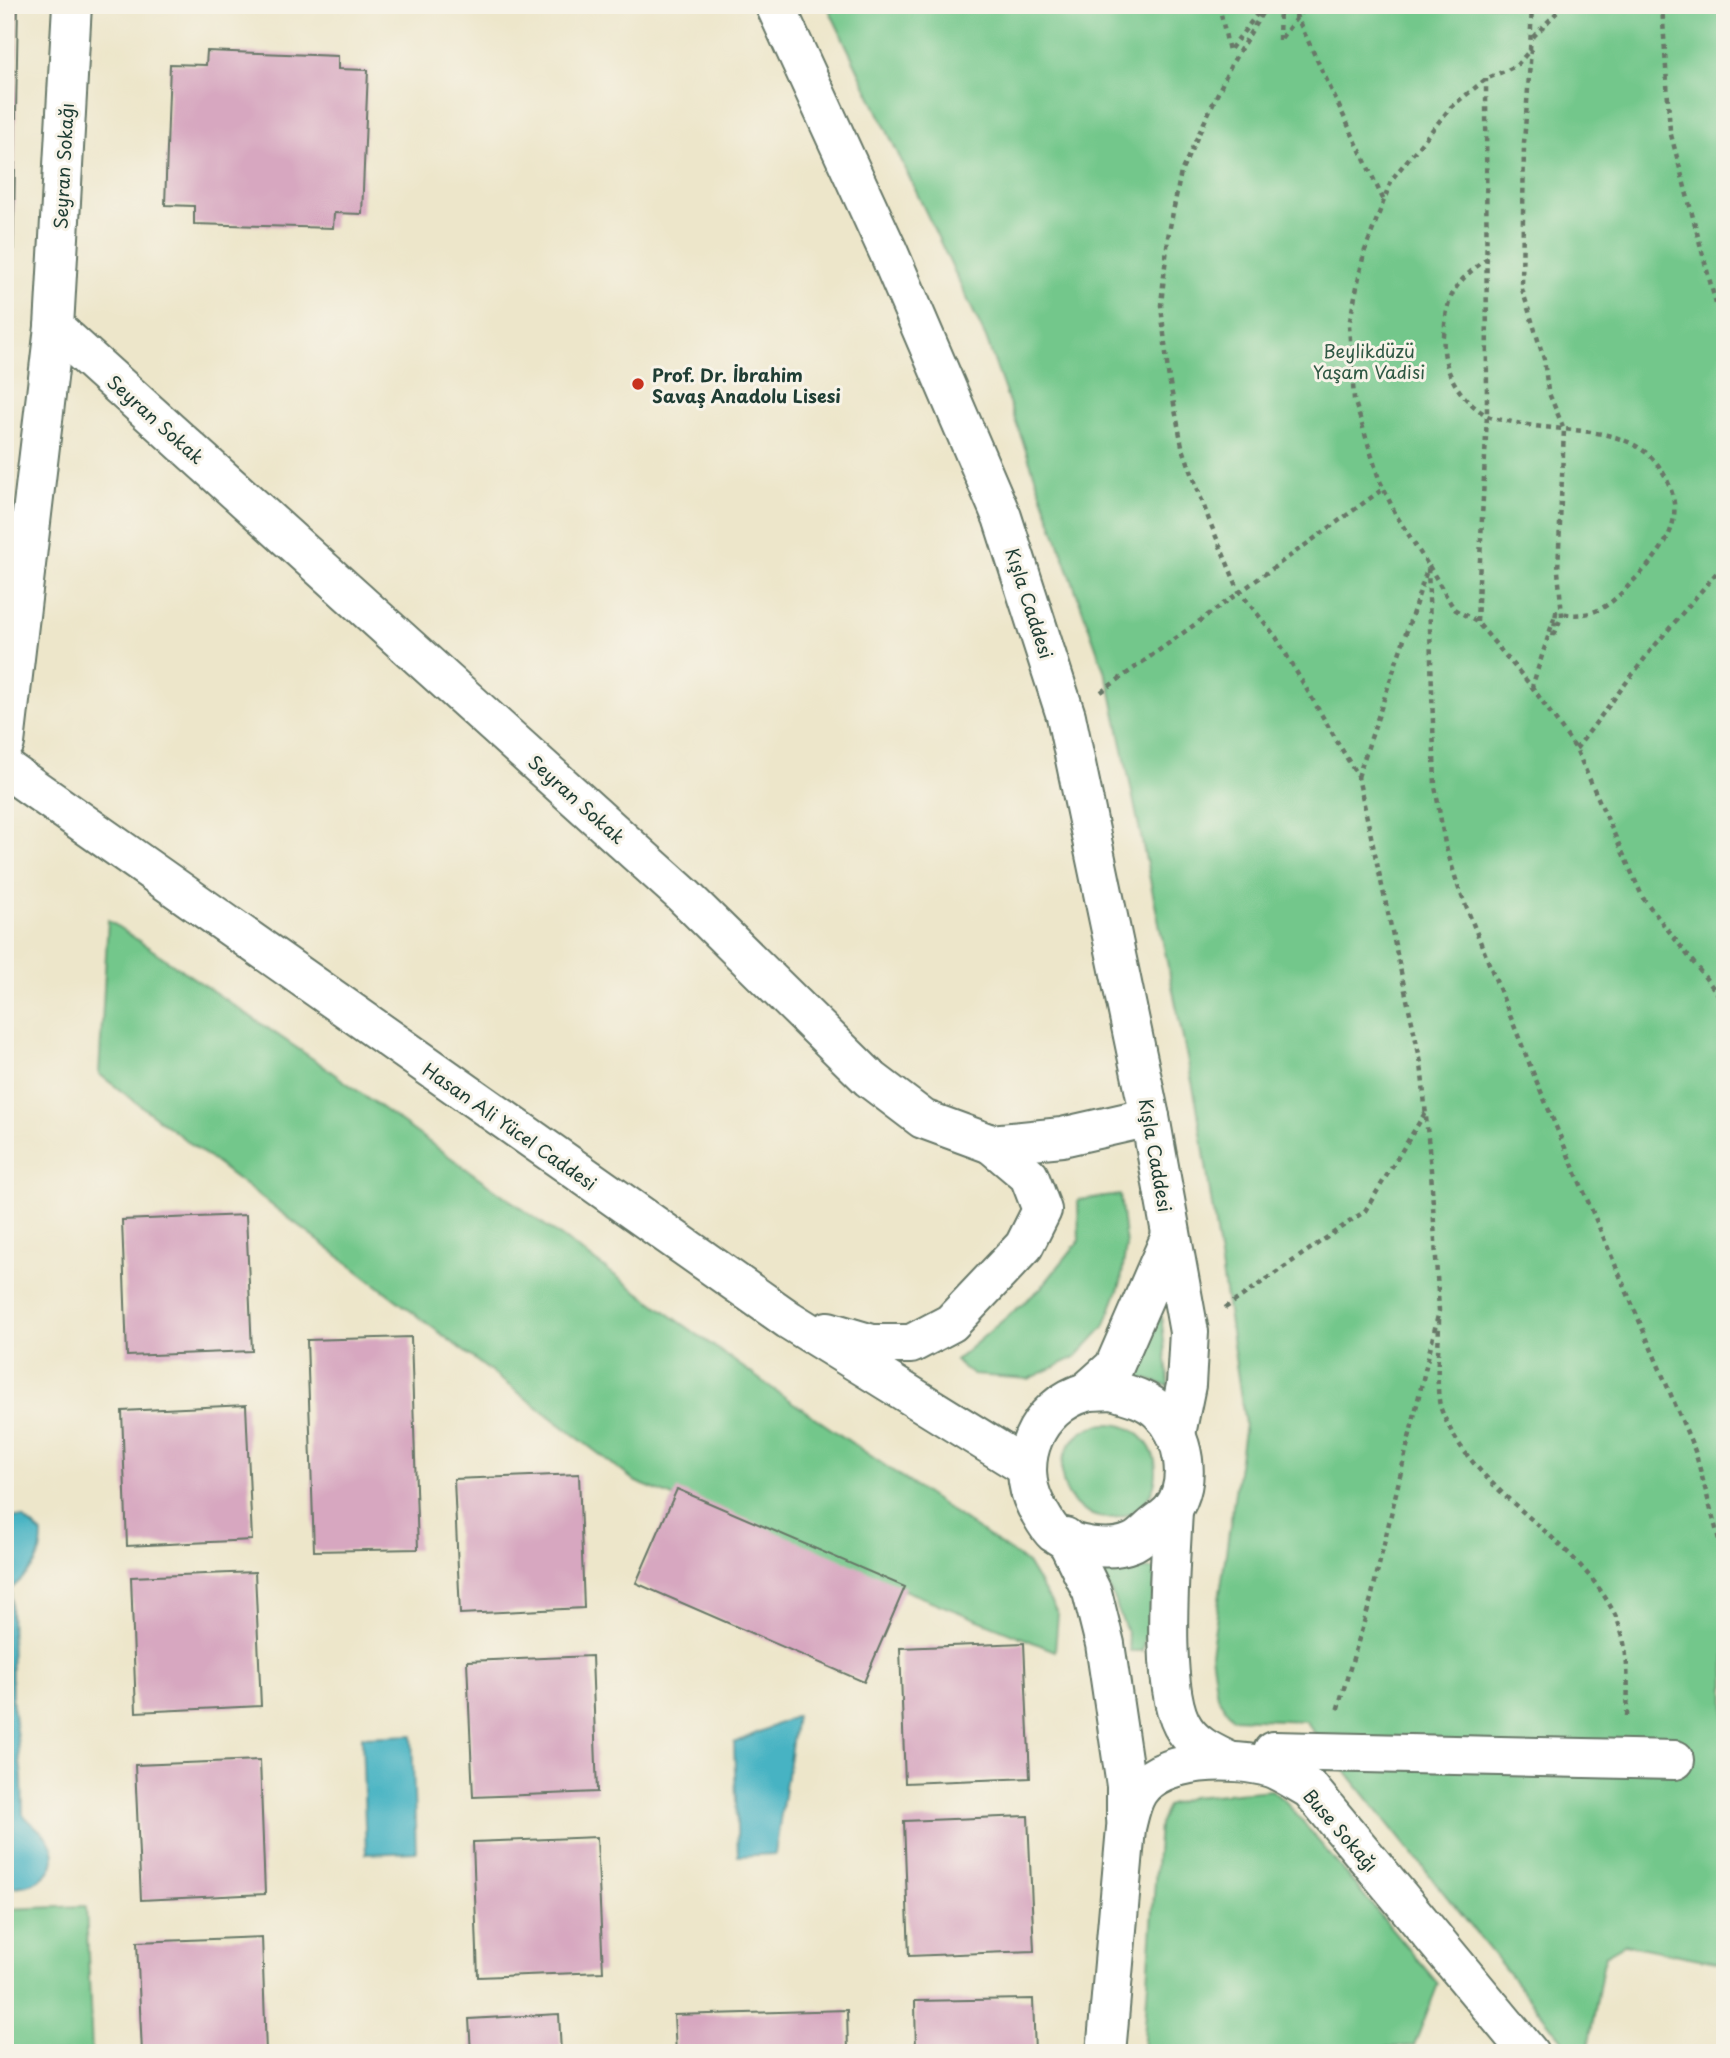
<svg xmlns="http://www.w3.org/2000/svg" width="1730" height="2058" viewBox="0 0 1730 2058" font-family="'Playpen Sans',sans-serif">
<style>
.green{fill:#73c78b;stroke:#498260;stroke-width:2}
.water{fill:#46b3c3;stroke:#32787c;stroke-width:2}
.building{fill:#d7a7c0}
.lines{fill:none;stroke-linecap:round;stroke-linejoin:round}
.street-casing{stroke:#677868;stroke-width:42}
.path{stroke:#677868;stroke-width:4.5;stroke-dasharray:5 5;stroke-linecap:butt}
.street{stroke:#fff;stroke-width:38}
.poi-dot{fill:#c8321e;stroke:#f7f3e8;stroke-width:2.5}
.labels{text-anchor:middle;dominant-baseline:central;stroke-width:6;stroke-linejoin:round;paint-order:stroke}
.street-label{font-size:18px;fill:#1f3d34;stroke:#f7f3e8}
.park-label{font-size:18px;fill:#305945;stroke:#f7f3e8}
.poi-label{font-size:18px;font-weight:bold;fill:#1f3d34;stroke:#f7f3e8;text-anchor:start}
</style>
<rect width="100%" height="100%" fill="#f7f3e8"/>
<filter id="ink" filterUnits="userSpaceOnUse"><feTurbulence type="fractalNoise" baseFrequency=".0143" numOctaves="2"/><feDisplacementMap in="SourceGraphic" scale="14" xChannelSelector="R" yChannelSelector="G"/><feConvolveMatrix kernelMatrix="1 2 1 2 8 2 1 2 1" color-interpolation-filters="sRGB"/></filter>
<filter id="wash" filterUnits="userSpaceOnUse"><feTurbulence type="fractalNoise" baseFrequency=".00686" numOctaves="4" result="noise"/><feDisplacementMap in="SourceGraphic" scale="28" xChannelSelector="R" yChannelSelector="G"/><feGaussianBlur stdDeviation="1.57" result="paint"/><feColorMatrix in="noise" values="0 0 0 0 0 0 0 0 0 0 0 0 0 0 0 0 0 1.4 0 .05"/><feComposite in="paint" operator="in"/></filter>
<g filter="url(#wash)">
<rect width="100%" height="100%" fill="#ede6ca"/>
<!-- green -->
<g class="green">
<path d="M 827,5 L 1725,5 L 1725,1964 L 1624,1944 L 1605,1955 L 1587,2053 L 1573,2053 L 1305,1721 L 1232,1718 L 1217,1696 L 1211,1654 L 1245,1424 L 1197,1106 L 1110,687 L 986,338 Z"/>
<path d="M 108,920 L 319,1063 L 776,1391 L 1027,1563 L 1058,1614 L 1055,1651 L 636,1482 L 99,1074 Z"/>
<path d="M 1120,1195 L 1126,1246 L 1121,1282 L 1104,1327 L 1076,1357 L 1029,1379 L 973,1375 L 955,1361 L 1041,1288 L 1079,1241 L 1078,1200 Z"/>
<path d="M 1161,1314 L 1169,1386 L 1132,1375 Z"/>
<circle cx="1109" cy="1471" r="47"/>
<path d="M 1158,1569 L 1142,1651 L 1130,1651 L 1127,1632 L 1102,1570 Z"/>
<path d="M 1271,1790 L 1285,1801 L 1438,1984 L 1414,2046 L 1274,2053 L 1143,2053 L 1159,1824 L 1167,1806 L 1191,1797 Z"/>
<path d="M 86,1906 L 92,2053 L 5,2053 L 5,1909 Z"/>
</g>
<!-- water -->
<g class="water">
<path d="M 5,1516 L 23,1518 L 42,1534 C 42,1563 32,1570 11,1589 L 12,1699 L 22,1777 L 23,1814 C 30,1823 40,1829 47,1838 C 69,1869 34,1891 5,1886 Z"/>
<path d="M 796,1716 L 775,1854 L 738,1856 L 734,1743 Z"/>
<path d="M 412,1735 L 416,1852 L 366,1854 L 362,1737 Z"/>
</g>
<g id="blocks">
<!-- building -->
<g class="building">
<path d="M 5,5 L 18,5 L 13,273 L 5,273 Z"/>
<path d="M 207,51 L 338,56 L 338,69 L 368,70 L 362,214 L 334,213 L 333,228 L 194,224 L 194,206 L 165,205 L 170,64 L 206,65 Z"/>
<path d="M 246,1215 L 252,1351 L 127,1356 L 122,1220 Z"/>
<path d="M 411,1337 L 418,1549 L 314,1551 L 307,1340 Z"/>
<path d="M 246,1405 L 252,1540 L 127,1546 L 122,1411 Z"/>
<path d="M 579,1474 L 584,1608 L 460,1614 L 454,1479 Z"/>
<path d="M 677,1489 L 905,1587 L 864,1682 L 636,1583 Z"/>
<path d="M 255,1572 L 261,1706 L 136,1712 L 131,1577 Z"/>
<path d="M 1024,1643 L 1030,1778 L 905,1783 L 900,1648 Z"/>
<path d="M 592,1656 L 597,1792 L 473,1797 L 467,1661 Z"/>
<path d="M 260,1760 L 265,1894 L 141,1900 L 135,1765 Z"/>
<path d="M 1028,1816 L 1034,1951 L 909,1956 L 904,1821 Z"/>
<path d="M 597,1837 L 603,1972 L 478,1977 L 473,1842 Z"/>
<path d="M 262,1937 L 266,2053 L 142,2053 L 137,1942 Z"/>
<path d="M 1033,1999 L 1035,2053 L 916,2053 L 915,2001 Z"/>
<path d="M 847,2010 L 848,2053 L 676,2053 L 674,2015 Z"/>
<path d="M 559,2014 L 561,2053 L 471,2053 L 469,2019 Z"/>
</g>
</g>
</g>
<g filter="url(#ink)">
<use href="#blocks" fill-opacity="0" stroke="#677868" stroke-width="2"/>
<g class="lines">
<!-- street casing -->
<g class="street-casing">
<g id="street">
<path d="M 775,5 L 888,251 L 1002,517 L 1066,716 L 1150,1117 L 1189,1332 L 1186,1385 L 1176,1434"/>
<path d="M 54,327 L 682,894 L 869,1078 L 923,1119 L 991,1144 L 1062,1137 L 1150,1117"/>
<path d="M 5,743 L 54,327 L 72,5"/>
<path d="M 5,768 L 789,1320 L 1026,1467"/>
<path d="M 828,1331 L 872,1344 L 911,1344 L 951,1323 L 1024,1246 L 1042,1210 L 1029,1176 L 991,1144"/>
<path d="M 1112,1390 C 1129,1395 1147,1399 1160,1412 C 1184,1435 1193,1482 1172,1510 C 1168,1515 1161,1520 1156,1524 C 1148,1530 1140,1540 1131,1543 C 1109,1552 1073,1547 1054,1533 C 1047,1527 1041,1514 1036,1506 C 1013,1462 1036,1406 1086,1392 C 1094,1390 1104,1391 1112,1390 Z"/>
<path d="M 1086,1392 L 1114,1367 L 1170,1238"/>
<path d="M 1173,1510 C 1171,1559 1158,1693 1185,1730 C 1196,1746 1213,1753 1229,1761"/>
<path d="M 1065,1537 L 1092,1592 L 1105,1644 L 1126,1786 L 1126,1819"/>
<path d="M 1273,1751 L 1675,1760"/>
<path d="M 1106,2053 L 1126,1828 C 1129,1816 1131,1803 1138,1792 C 1161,1757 1235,1757 1271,1768 C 1284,1773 1297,1782 1310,1789 L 1529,2053"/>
</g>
</g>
<!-- path -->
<g class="path">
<path d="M 1219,5 L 1229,51 L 1264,5"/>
<path d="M 1267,5 L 1231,65 L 1181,172 L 1168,237 L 1161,305 L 1168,373 L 1182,446 L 1209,520 L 1239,591 L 1276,637 L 1358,777 L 1421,1063 L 1431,1170 L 1439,1311 L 1371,1599 L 1337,1711"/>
<path d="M 1280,5 L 1279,41 L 1306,5"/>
<path d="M 1291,5 L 1384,201"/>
<path d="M 1532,5 L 1530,50 L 1516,66 L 1486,79 L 1451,107 L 1392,179 L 1364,253 L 1349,325 L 1354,399 L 1379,479 L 1396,515 L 1428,565 L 1435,786 L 1445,844 L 1459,889 L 1536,1080 L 1695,1451 L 1725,1562"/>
<path d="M 1662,5 L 1670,131 L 1725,338"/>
<path d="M 1533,37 L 1564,5"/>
<path d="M 1531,49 L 1524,143 L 1522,289 L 1544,359 L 1548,391 L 1564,429 L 1558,571 L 1562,615 L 1553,638 L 1556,612 L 1532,687"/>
<path d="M 1488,258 C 1454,283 1447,293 1444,336 C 1441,368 1458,398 1486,415 C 1493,419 1504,420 1512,422 C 1572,436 1647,419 1671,490 C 1684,528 1657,557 1632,582 C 1611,605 1593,620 1560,613"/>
<path d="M 1429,566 L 1454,609 L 1477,622 L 1532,687 L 1576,749 L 1643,898 L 1725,1003"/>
<path d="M 1477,622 L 1487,415 L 1486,79"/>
<path d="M 1101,692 L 1383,489"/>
<path d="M 1576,749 L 1651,650 L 1725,563"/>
<path d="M 1358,777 L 1427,570"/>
<path d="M 1225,1308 L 1365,1211 L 1425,1113"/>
<path d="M 1439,1319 C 1439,1339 1435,1393 1441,1409 C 1474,1495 1569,1530 1612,1609 C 1630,1641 1628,1682 1627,1718"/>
</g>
<!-- street -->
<use href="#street" class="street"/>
</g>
</g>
<!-- markers -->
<circle class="poi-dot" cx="638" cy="384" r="7"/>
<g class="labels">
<!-- street labels -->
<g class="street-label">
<text transform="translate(63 166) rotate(-87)">Seyran Sokağı</text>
<text transform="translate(156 419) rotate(42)">Seyran Sokak</text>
<text transform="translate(1030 603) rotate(72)">Kışla Caddesi</text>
<text transform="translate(577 799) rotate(42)">Seyran Sokak</text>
<text transform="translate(510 1126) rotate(35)">Hasan Ali Yücel Caddesi</text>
<text transform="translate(1156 1155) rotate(80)">Kışla Caddesi</text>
<text transform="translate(1341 1830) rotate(49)">Buse Sokağı</text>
</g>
<!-- park labels -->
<g class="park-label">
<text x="1369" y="350">Beylikdüzü<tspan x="1369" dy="21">Yaşam Vadisi</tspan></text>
</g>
<!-- poi labels -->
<g class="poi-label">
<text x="652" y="374">Prof. Dr. İbrahim<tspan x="652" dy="21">Savaş Anadolu Lisesi</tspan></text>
</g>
</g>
<!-- margin -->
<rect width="1730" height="2058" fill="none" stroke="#f7f3e8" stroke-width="28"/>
</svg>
